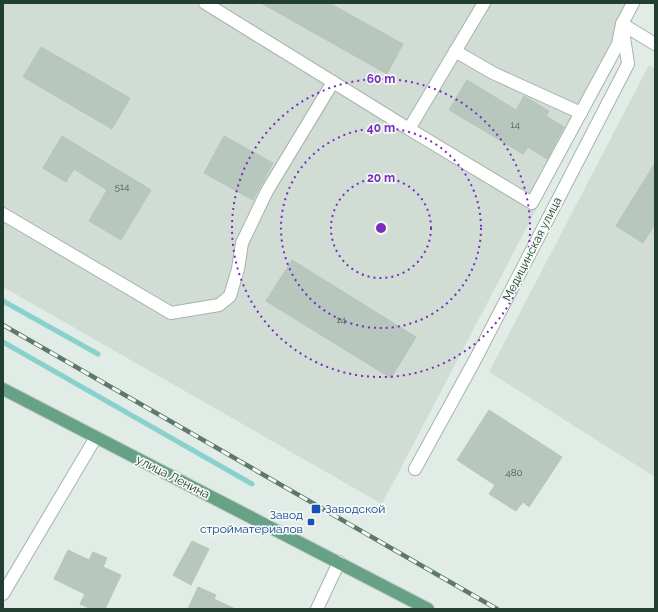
<svg xmlns="http://www.w3.org/2000/svg" width="658" height="612" viewBox="0 0 658 612" font-family="Raleway,sans-serif">
<style>
.built{fill:#d0dcd4}
.lines{fill:none;stroke-linecap:round;stroke-linejoin:round}
.stream{stroke:#8ad1ce;stroke-width:5}
.building{fill:#b7c7be;stroke:#b4c6bb}
.minor-casing{stroke:#a5b4ac;stroke-width:14}
.major-casing{stroke:#c1c9c5;stroke-width:14}
.minor{stroke:#fff;stroke-width:12}
.major{stroke:#67a287;stroke-width:12}
.rail-casing{stroke:#5c796c;stroke-width:4.5}
.rail{stroke:#f3f9f4;stroke-width:3;stroke-dasharray:9;stroke-linecap:butt}
.ring{fill:none;stroke:#7b2cbf;stroke-width:2;stroke-dasharray:2 4}
.transit-dot{fill:#1a4fb4;stroke:#f3f9f4;stroke-width:1.5}
.labels{text-anchor:middle;dominant-baseline:central;stroke-width:3.5;stroke-linejoin:round;paint-order:stroke}
.number-label{font-size:10px;fill:#476054}
.street-label{font-size:12px;fill:#223d31;stroke:#f3f9f4}
.transit-label{font-size:12px;fill:#164399;stroke:#f3f9f4;text-anchor:start}
.centre{fill:#7b2cbf;stroke:#f3f9f4;stroke-width:2}
.ring-label{font-size:12px;text-anchor:middle;font-weight:bold;fill:#7b2cbf;stroke:#f3f9f4;stroke-width:3.5;stroke-linejoin:round;paint-order:stroke}
</style>
<rect width="100%" height="100%" fill="#e2ece6"/>
<!-- built -->
<g class="built">
<path d="M 3,3 L 625,3 L 629,32 L 382,504 L 3,287 Z"/>
<path d="M 649,65 L 655,69 L 655,477 L 489,372 Z"/>
</g>
<g class="lines">
<!-- stream -->
<g class="stream">
<path d="M 3,301 L 98,354"/>
<path d="M 3,342 L 252,484"/>
</g>
</g>
<!-- building -->
<g class="building">
<path d="M 261,3 L 329,3 L 403,44 L 387,74 Z"/>
<path d="M 41,47 L 130,98 L 112,129 L 23,77 Z"/>
<path d="M 467,80 L 516,110 L 524,96 L 549,111 L 546,116 L 564,127 L 547,159 L 528,147 L 523,154 L 449,110 Z"/>
<path d="M 62,136 L 151,190 L 121,240 L 89,221 L 107,190 L 74,169 L 66,182 L 43,168 Z"/>
<path d="M 224,136 L 273,163 L 253,200 L 204,173 Z"/>
<path d="M 655,163 L 655,224 L 643,243 L 616,226 Z"/>
<path d="M 292,260 L 416,337 L 391,378 L 266,301 Z"/>
<path d="M 489,410 L 562,457 L 529,507 L 523,502 L 516,511 L 489,494 L 495,485 L 457,460 Z"/>
<path d="M 192,541 L 209,549 L 191,585 L 173,575 Z"/>
<path d="M 68,550 L 89,560 L 93,552 L 107,558 L 103,567 L 121,575 L 105,609 L 91,609 L 80,604 L 85,594 L 54,579 Z"/>
<path d="M 198,587 L 216,595 L 214,599 L 235,609 L 188,609 Z"/>
</g>
<g class="lines">
<!-- minor casing -->
<g class="minor-casing">
<g id="minor">
<path d="M 205,3 L 409,129 L 484,3"/>
<path d="M 622,24 L 655,44"/>
<path d="M 455,51 L 493,73 L 581,113"/>
<path d="M 409,129 L 532,203 L 618,44 L 622,24 L 633,3"/>
<path d="M 3,214 L 171,313 L 219,305 L 230,296 L 238,269 L 242,243 L 267,191 L 333,82"/>
<path d="M 415,469 L 475,360 L 628,64 L 622,24"/>
<path d="M 3,594 L 96,437"/>
<path d="M 317,609 L 339,562"/>
</g>
</g>
<!-- major casing -->
<g class="major-casing">
<path id="major" d="M 3,389 L 428,609"/>
</g>
<!-- minor -->
<use href="#minor" class="minor"/>
<!-- major -->
<use href="#major" class="major"/>
<!-- rail casing -->
<g class="rail-casing">
<path id="rail" d="M 3,325 L 497,609"/>
</g>
<!-- rail -->
<use href="#rail" class="rail"/>
</g>
<!-- distance rings -->
<g class="ring">
<circle cx="381" cy="228" r="50"/>
<circle cx="381" cy="228" r="100"/>
<circle cx="381" cy="228" r="149"/>
</g>
<!-- markers -->
<g class="transit-dot">
<rect x="311" y="504" width="10" height="10" rx="2"/>
<rect x="307" y="518" width="8" height="8" rx="2"/>
</g>
<g class="labels">
<!-- number labels -->
<g class="number-label">
<text x="515" y="124">14</text>
<text x="122" y="186">514</text>
<text x="341" y="319">14</text>
<text x="514" y="472">480</text>
</g>
<!-- street labels -->
<g class="street-label">
<text transform="translate(532 249) rotate(-63)">Медицинская улица</text>
<text transform="translate(173 477) rotate(27)">улица Ленина</text>
</g>
<!-- transit labels -->
<g class="transit-label">
<text x="325" y="509">Заводской</text>
<text x="303" y="515" text-anchor="end">Завод<tspan x="303" dy="14">стройматериалов</tspan></text>
</g>
</g>
<circle cx="381" cy="228" r="6" class="centre"/>
<g class="ring-label">
<text x="381" y="83">60 m</text>
<text x="381" y="132">40 m</text>
<text x="381" y="182">20 m</text>
</g>
<!-- border -->
<rect width="658" height="612" fill="none" stroke="#223d31" stroke-width="8"/>
</svg>
